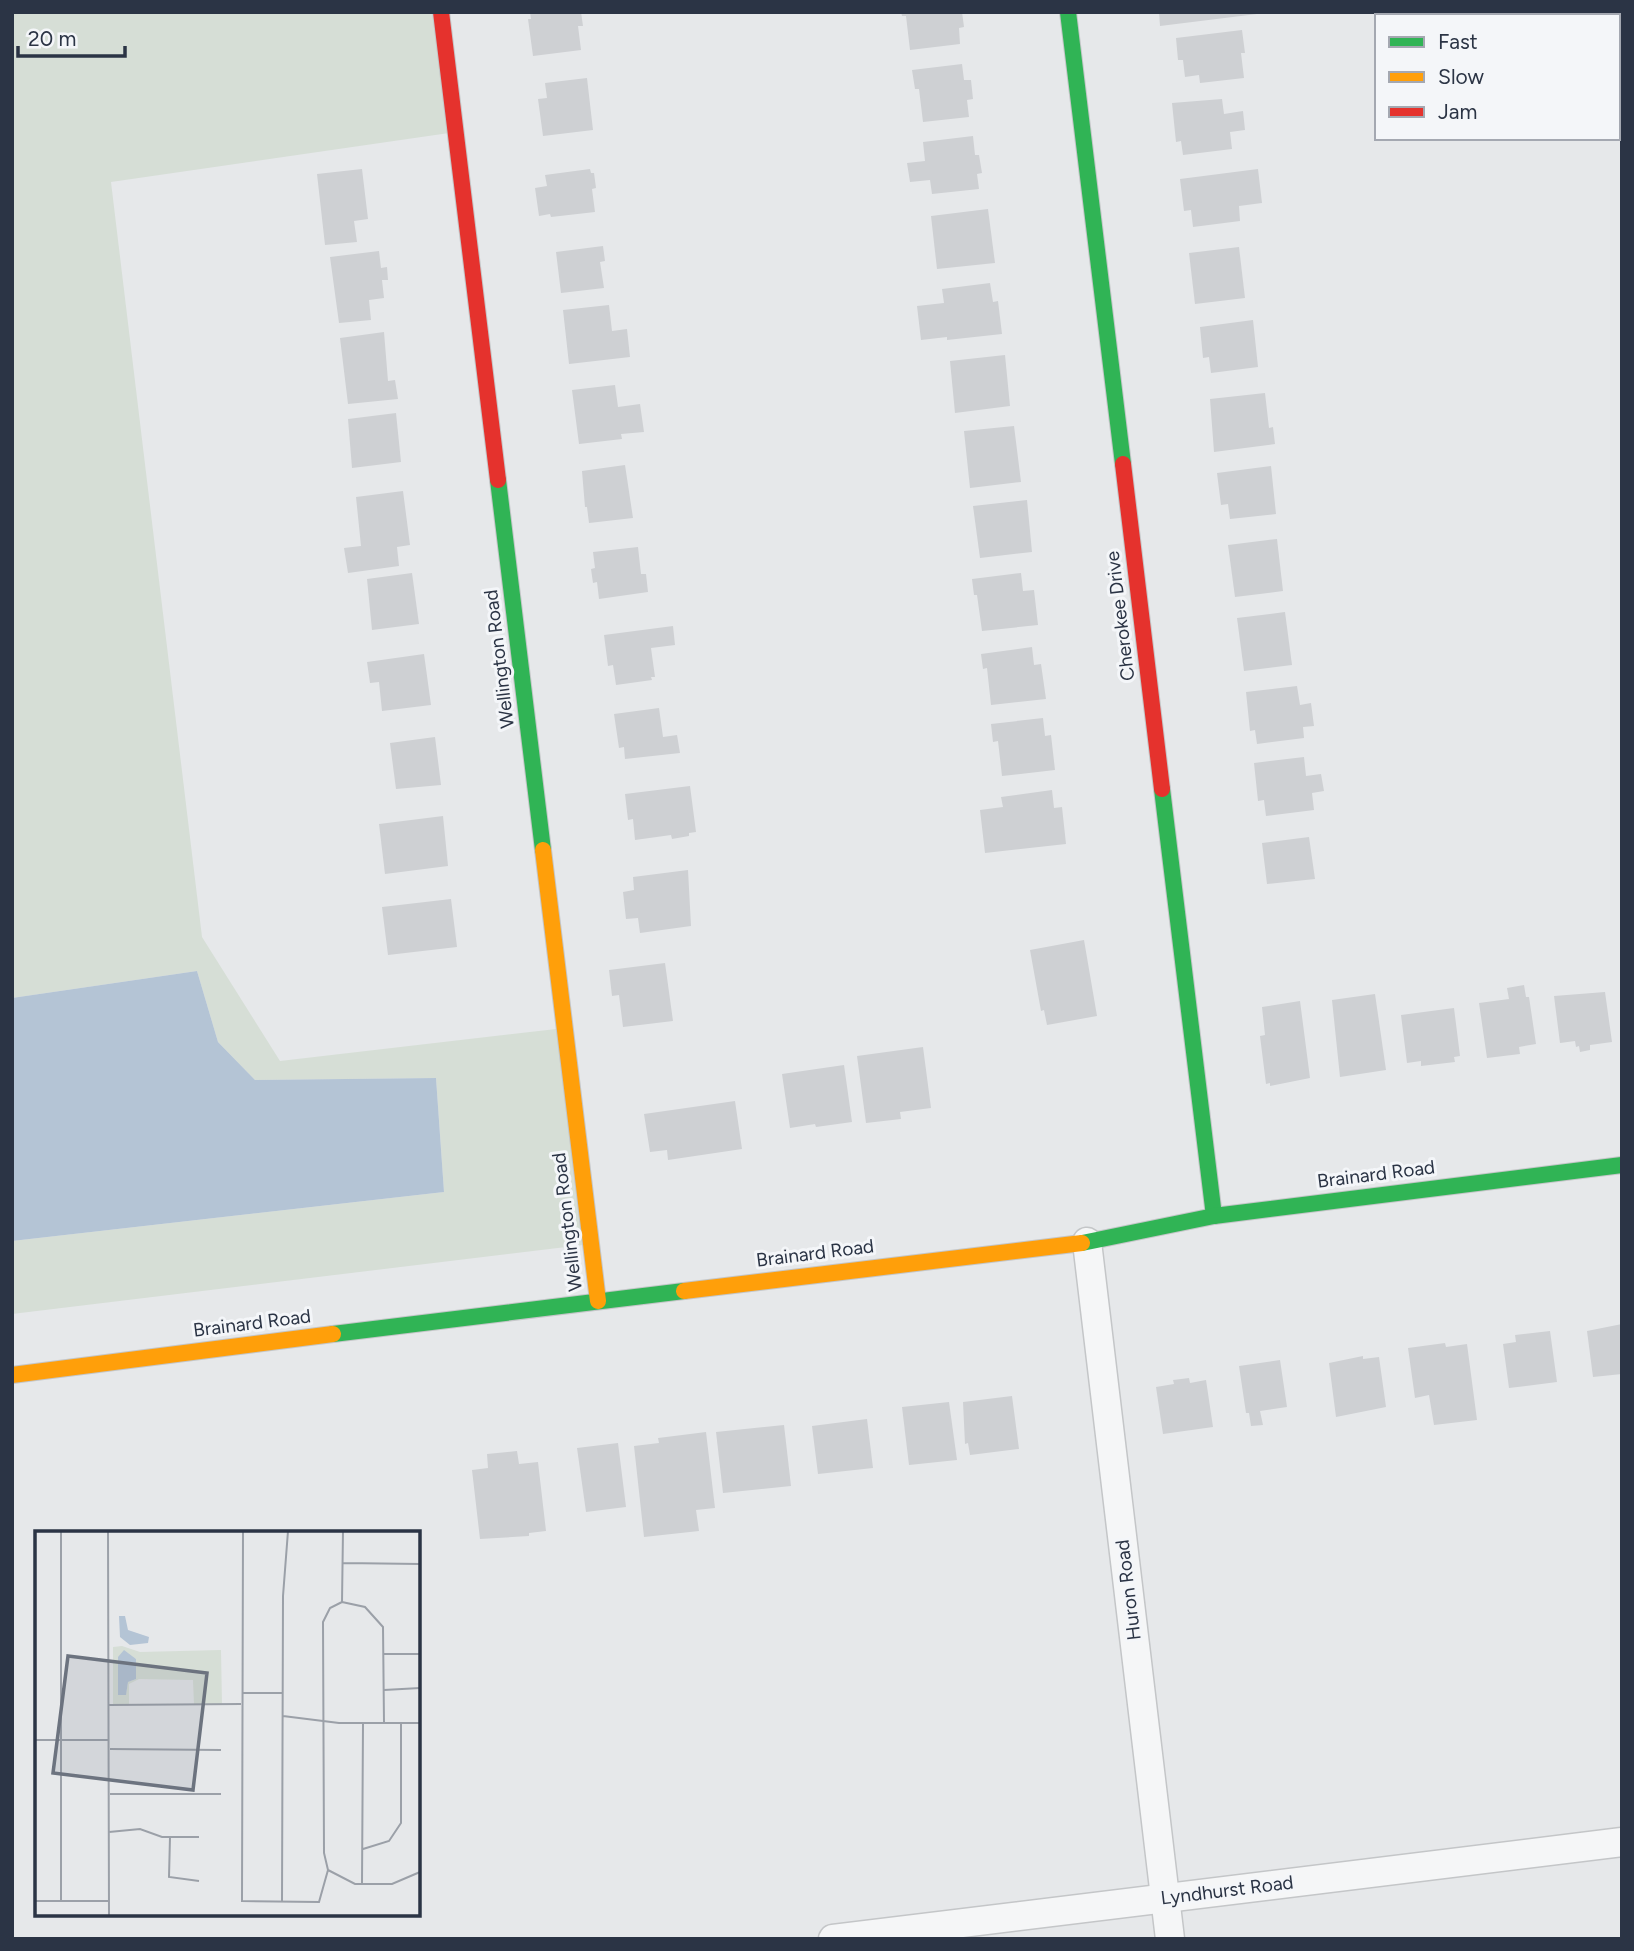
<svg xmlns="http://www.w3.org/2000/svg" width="1634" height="1951" viewBox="0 0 1634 1951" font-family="Figtree,sans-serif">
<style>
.green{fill:#d6ded6}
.water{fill:#b4c4d5}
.building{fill:#ced0d3}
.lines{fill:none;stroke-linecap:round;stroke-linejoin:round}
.street-casing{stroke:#c4c6c8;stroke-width:31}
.fast-casing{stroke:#c4c6c8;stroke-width:18}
.slow-casing{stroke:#c4c6c8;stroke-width:18}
.jam-casing{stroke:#c4c6c8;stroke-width:18}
.street{stroke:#f5f6f7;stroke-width:28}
.fast{stroke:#30b455;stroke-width:16}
.slow{stroke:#ff9f0a;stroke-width:16}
.jam{stroke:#e5322d;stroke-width:16}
.labels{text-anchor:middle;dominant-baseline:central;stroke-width:6;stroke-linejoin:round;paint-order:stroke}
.street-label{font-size:19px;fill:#2b3445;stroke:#f4f6f9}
.inset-road{fill:none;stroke:#9ba0a8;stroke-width:2}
.view{fill:#6c737f;fill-opacity:0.15;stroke:#6c737f;stroke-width:3.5}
.inset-edge{fill:none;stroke:#2b3445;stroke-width:3.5}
</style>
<rect width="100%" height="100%" fill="#e6e8ea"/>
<!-- green -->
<path class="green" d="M 12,12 L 441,12 L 456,132 L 111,182 L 202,937 L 280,1061 L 565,1028 L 591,1244 L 12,1314 L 12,1241 L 444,1192 L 436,1078 L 255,1080 L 218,1042 L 197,971 L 12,998 Z"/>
<!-- water -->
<path class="water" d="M 197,971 L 218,1042 L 255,1080 L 436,1078 L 444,1192 L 12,1241 L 12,998 Z"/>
<!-- building -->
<g class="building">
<path d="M 530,12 L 581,12 L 583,26 L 578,26 L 581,50 L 533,56 L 528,19 L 531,19 Z"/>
<path d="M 901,12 L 962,12 L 964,27 L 959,28 L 960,44 L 910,50 L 906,16 L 902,16 Z"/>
<path d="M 1159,12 L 1256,12 L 1257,14 L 1160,26 Z"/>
<path d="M 1242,30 L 1245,53 L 1241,53 L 1244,78 L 1200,83 L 1199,75 L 1185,77 L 1183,60 L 1178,60 L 1176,38 Z"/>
<path d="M 962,64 L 964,80 L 971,80 L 973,99 L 967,100 L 969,117 L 923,122 L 919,89 L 915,89 L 912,70 Z"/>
<path d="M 587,78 L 593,130 L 543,136 L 538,99 L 547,98 L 545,83 Z"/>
<path d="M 1222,99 L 1224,114 L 1243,111 L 1245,130 L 1230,132 L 1232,149 L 1183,155 L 1181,141 L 1176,142 L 1172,103 Z"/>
<path d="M 973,136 L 975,155 L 979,155 L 982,173 L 977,174 L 979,189 L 932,194 L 930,180 L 910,182 L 907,163 L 925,161 L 923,142 Z"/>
<path d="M 362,169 L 368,219 L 354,221 L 357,242 L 325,245 L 317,174 Z"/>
<path d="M 590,169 L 591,173 L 594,173 L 596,188 L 592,189 L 595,212 L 551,217 L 550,214 L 539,216 L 535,188 L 547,186 L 545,175 Z"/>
<path d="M 1258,169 L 1262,203 L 1239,206 L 1240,221 L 1193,227 L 1191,210 L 1184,211 L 1180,179 Z"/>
<path d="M 988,209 L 995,263 L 937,269 L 931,216 Z"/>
<path d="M 603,246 L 605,261 L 600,262 L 604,288 L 561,293 L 556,252 Z"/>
<path d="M 1239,247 L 1245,298 L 1195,304 L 1189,253 Z"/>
<path d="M 379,251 L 381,268 L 387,267 L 388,280 L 382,280 L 384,298 L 369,300 L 371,320 L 339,323 L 330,257 Z"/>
<path d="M 990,283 L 993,302 L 998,301 L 1002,334 L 947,340 L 947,337 L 921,340 L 917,306 L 944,303 L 942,289 Z"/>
<path d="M 609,305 L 612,331 L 627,329 L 630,357 L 569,364 L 563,310 Z"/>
<path d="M 1253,320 L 1258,367 L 1211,373 L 1209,357 L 1203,358 L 1200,327 Z"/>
<path d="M 384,332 L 388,381 L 395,380 L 398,399 L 348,404 L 340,338 Z"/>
<path d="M 1005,355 L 1010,406 L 955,413 L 950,361 Z"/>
<path d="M 615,385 L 618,407 L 640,404 L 644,432 L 621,434 L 622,439 L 579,444 L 572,390 Z"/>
<path d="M 1265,393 L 1269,428 L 1273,427 L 1275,444 L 1214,452 L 1210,399 Z"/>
<path d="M 396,413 L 401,462 L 352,468 L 348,419 Z"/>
<path d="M 1014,426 L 1021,482 L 970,488 L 964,431 Z"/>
<path d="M 625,465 L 633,518 L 589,523 L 587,507 L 585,507 L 582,471 Z"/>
<path d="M 1271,466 L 1276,514 L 1230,519 L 1228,504 L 1221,505 L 1217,473 Z"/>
<path d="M 403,491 L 410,545 L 397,547 L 399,566 L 348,573 L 344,548 L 361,546 L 356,497 Z"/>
<path d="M 1027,500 L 1032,552 L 980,558 L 973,506 Z"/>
<path d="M 1277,539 L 1283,591 L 1235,597 L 1228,545 Z"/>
<path d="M 638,547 L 641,574 L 646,574 L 648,592 L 599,599 L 597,582 L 593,583 L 591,569 L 595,568 L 593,552 Z"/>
<path d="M 412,573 L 419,624 L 372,630 L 367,579 Z"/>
<path d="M 1021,573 L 1023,591 L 1034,590 L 1038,625 L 982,631 L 977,595 L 974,595 L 972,579 Z"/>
<path d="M 1285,612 L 1292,665 L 1244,671 L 1237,618 Z"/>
<path d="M 673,626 L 675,645 L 651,648 L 655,677 L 651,677 L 652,680 L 616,685 L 613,665 L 608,666 L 604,635 Z"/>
<path d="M 1032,647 L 1034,665 L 1041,664 L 1046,699 L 991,705 L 987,668 L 983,669 L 981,654 Z"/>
<path d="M 424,654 L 431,705 L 382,711 L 379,682 L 370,683 L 367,662 Z"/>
<path d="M 1297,686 L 1300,705 L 1311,703 L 1314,726 L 1303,727 L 1304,738 L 1257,744 L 1255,730 L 1250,731 L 1246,692 Z"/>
<path d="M 659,708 L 663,737 L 677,735 L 680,753 L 625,759 L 624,747 L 619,748 L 614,714 Z"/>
<path d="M 1043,718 L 1045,736 L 1051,735 L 1055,770 L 1002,776 L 998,741 L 993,742 L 991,724 Z"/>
<path d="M 435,737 L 441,785 L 396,789 L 390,743 Z"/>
<path d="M 1304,757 L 1306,776 L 1321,774 L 1324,791 L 1312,793 L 1314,810 L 1266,816 L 1264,800 L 1258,801 L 1254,763 Z"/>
<path d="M 690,786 L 696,832 L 689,833 L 689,836 L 672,839 L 671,835 L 635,840 L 633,819 L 628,820 L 625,794 Z"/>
<path d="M 1052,790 L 1054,808 L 1062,807 L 1066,844 L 985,853 L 980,810 L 1003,807 L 1001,797 Z"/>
<path d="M 443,816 L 448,866 L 385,874 L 379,824 Z"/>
<path d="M 1309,837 L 1315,879 L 1267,884 L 1262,843 Z"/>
<path d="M 688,870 L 691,926 L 640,933 L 638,918 L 626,919 L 623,892 L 634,890 L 633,877 Z"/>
<path d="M 451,899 L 457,947 L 388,955 L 382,907 Z"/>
<path d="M 1084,940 L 1097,1016 L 1047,1025 L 1044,1010 L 1041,1011 L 1030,950 Z"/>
<path d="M 665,963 L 673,1021 L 623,1027 L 619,995 L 612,996 L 609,970 Z"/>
<path d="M 1524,985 L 1526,997 L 1529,997 L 1536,1044 L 1519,1047 L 1520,1054 L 1487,1058 L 1479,1003 L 1509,999 L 1507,988 Z"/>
<path d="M 1605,992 L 1612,1042 L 1590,1045 L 1590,1050 L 1580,1052 L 1579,1046 L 1576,1047 L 1575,1041 L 1560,1043 L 1554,996 Z"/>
<path d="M 1375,994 L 1386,1070 L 1340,1077 L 1332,1000 Z"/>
<path d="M 1300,1001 L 1310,1078 L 1270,1086 L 1270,1083 L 1266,1084 L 1260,1036 L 1265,1035 L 1262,1007 Z"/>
<path d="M 1454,1008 L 1460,1056 L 1454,1057 L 1455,1062 L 1421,1066 L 1421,1061 L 1407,1063 L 1401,1015 Z"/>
<path d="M 923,1047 L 931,1108 L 900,1112 L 901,1119 L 866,1123 L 857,1056 Z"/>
<path d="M 844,1065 L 852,1122 L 816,1127 L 815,1124 L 790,1128 L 782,1074 Z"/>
<path d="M 735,1101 L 742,1149 L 668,1160 L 667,1150 L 650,1152 L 644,1114 Z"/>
<path d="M 1622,1324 L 1622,1374 L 1593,1377 L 1587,1331 Z"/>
<path d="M 1550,1331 L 1557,1382 L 1509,1388 L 1503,1344 L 1516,1342 L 1515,1335 Z"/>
<path d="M 1445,1343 L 1446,1347 L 1467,1344 L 1477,1420 L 1434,1425 L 1429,1395 L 1415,1398 L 1408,1348 Z"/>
<path d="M 1363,1356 L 1363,1359 L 1379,1357 L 1386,1407 L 1336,1417 L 1329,1363 Z"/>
<path d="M 1280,1360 L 1287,1407 L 1260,1411 L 1263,1425 L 1251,1426 L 1249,1413 L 1246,1413 L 1239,1366 Z"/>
<path d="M 1189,1378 L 1190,1383 L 1206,1380 L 1213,1427 L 1163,1434 L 1156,1387 L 1174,1384 L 1173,1380 Z"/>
<path d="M 1012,1396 L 1019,1449 L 970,1455 L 968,1443 L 965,1444 L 963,1402 Z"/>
<path d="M 949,1402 L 957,1460 L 909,1465 L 902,1407 Z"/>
<path d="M 867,1419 L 873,1468 L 818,1474 L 812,1426 Z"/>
<path d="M 784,1425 L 791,1486 L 723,1493 L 716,1432 Z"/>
<path d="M 706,1432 L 715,1508 L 696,1510 L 699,1531 L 644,1537 L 634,1446 L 659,1443 L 658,1438 Z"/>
<path d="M 618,1443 L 626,1507 L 586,1512 L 577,1448 Z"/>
<path d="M 517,1451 L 519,1464 L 538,1462 L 546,1531 L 529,1533 L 529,1536 L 480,1539 L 472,1470 L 488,1468 L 487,1454 Z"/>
</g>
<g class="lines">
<!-- street casing -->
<g class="street-casing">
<g id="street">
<path d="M 1087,1242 L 1170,1939"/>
<path d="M 833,1939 L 1622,1842"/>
</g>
</g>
<!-- fast casing -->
<g class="fast-casing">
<g id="fast">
<path d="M 1068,12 L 1123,464"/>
<path d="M 498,480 L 543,850"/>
<path d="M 1162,789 L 1214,1216"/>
<path d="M 1082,1243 L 1214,1216 L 1622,1165"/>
<path d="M 333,1334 L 684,1291"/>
</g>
</g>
<!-- slow casing -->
<g class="slow-casing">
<g id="slow">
<path d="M 543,850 L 598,1301"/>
<path d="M 684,1291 L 1082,1243"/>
<path d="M 12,1375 L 333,1334"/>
</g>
</g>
<!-- jam casing -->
<g class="jam-casing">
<g id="jam">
<path d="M 441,12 L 498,480"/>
<path d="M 1123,464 L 1162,789"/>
</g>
</g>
<!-- street -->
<use href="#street" class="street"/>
<!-- fast -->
<use href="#fast" class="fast"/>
<!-- slow -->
<use href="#slow" class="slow"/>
<!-- jam -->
<use href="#jam" class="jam"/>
</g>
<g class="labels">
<!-- street labels -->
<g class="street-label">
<text transform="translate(1120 616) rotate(-97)">Cherokee Drive</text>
<text transform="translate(499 659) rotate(-97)">Wellington Road</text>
<text transform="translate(1376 1174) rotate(-7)">Brainard Road</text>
<text transform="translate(567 1222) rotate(-97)">Wellington Road</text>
<text transform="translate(815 1253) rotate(-7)">Brainard Road</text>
<text transform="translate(252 1323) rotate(-7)">Brainard Road</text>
<text transform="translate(1128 1590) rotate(-97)">Huron Road</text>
<text transform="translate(1227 1890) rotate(-7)">Lyndhurst Road</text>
</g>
</g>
<!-- overview -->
<g transform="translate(35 1531)">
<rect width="385" height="385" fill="#e6e8ea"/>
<path d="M 87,115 L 105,121 L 186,119 L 187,174 L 159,174 L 158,149 L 104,148 L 94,153 L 94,174 L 78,174 L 78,116 ZM 93,124 L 101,128 L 101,148 L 93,151 L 91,163 L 84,164 L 84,126 Z" fill="#d6ded6" fill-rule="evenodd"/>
<path d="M 84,85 L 90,85 L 93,99 L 114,106 L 113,112 L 95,114 L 85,106 ZM 89,119 L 101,128 L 101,148 L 93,151 L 91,164 L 83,164 L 83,126 Z" fill="#b4c4d5"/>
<path class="inset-road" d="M 26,0 L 26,370M 73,0 L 74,385M 208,0 L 207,370 L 284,371 L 293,339M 308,32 L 385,33M 307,71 L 330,76 L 348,96 L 349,192M 307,71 L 308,0M 349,123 L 385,123M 349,159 L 385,157M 207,162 L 247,162M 74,174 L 206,173M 248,185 L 304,192 L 385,192M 0,209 L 74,209M 75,218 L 186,219M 75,263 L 186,263M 74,301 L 105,298 L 127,306 L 164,306M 135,306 L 134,346 L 164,350M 328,318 L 354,310 L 366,292 L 366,192M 293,339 L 289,322 L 288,91 L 295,77 L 307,71M 293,339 L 320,353 L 357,353 L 385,341M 327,353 L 328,193M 0,370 L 74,370M 247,371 L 248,65 L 253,0"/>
<path class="view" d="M 33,125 L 172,142 L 158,259 L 18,242 Z"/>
<rect width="385" height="385" class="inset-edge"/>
</g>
<!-- border -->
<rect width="1634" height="1951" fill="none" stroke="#2b3445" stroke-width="28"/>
<!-- legend -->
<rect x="1375" y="14" width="245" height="126" fill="#f4f6f9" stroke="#a4a8b1" stroke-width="2"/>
<rect x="1389" y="37" width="35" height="10" fill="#30b455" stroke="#a4a8b1" stroke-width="2"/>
<text x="1438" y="49" font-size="21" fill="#2b3445">Fast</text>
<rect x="1389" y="72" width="35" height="10" fill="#ff9f0a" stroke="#a4a8b1" stroke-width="2"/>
<text x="1438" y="84" font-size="21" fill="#2b3445">Slow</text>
<rect x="1389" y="107" width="35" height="10" fill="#e5322d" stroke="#a4a8b1" stroke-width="2"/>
<text x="1438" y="119" font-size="21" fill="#2b3445">Jam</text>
<!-- scale -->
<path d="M18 46v10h107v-10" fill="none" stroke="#2b3445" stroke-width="3.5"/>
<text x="28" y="46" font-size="21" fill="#2b3445" stroke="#f4f6f9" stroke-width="5" paint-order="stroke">20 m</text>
</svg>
